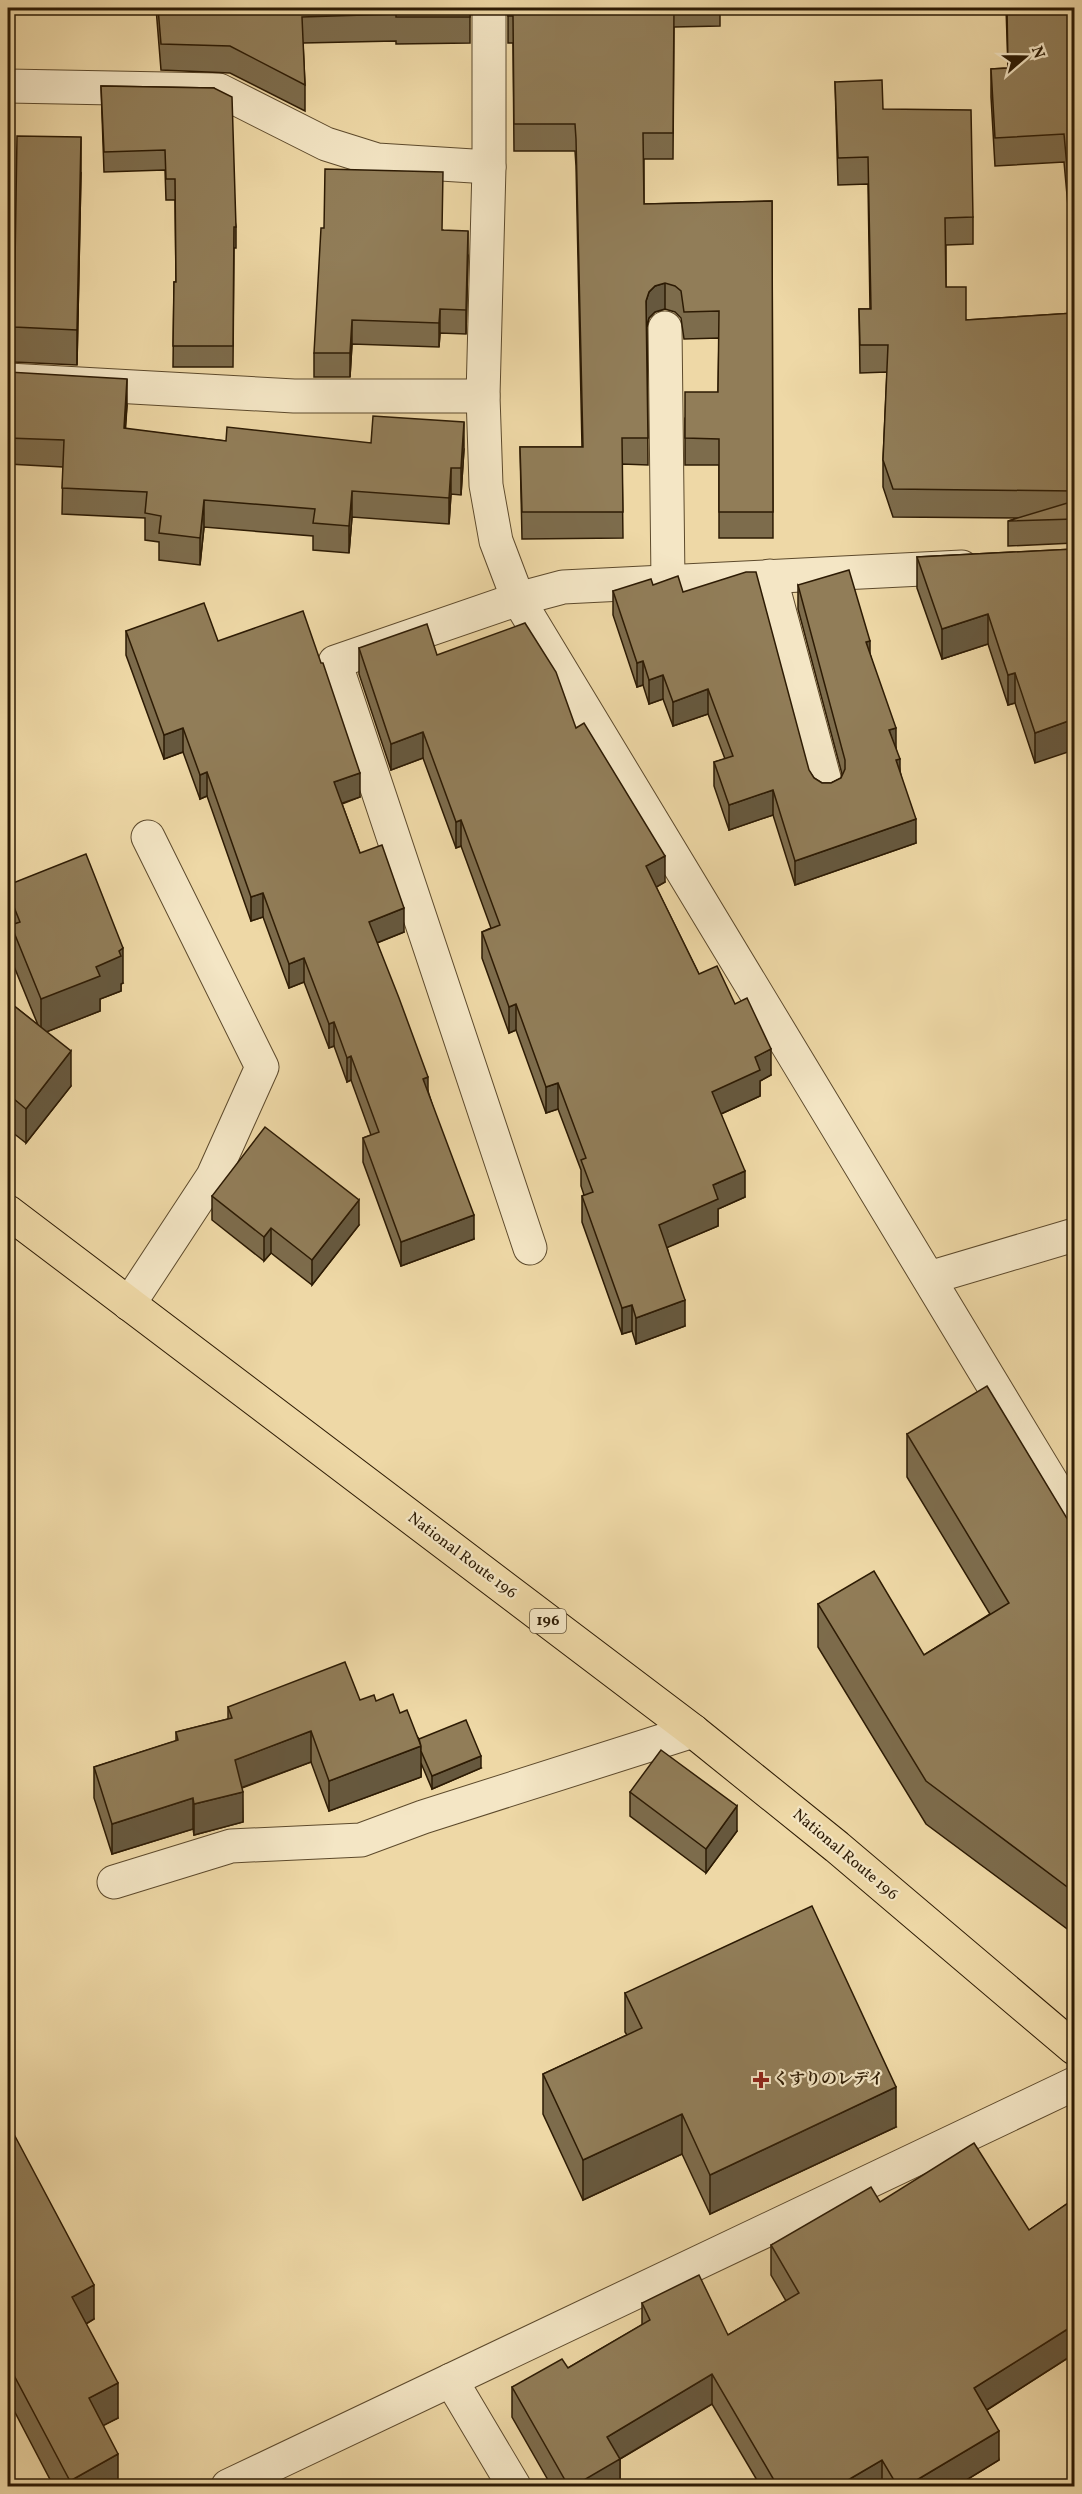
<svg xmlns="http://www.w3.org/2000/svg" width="1082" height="2494" viewBox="0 0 1082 2494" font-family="Vollkorn,'Noto Serif JP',serif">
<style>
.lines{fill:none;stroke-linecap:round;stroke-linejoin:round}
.street-casing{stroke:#5d4a2c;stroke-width:35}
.highway-casing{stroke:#2d1b04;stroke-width:35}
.street{stroke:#f4e6c5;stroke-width:33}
.highway{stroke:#eed8a6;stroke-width:33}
.wall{fill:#7d6c4c;stroke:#2d1b04;stroke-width:1.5}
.shaded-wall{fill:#66583e;stroke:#2d1b04;stroke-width:1.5}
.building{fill:#917d58;stroke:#2d1b04;stroke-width:1.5}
.poi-dot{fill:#8f2418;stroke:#f4e6c5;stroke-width:2}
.labels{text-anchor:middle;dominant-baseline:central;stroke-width:4.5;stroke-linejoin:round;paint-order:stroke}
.shield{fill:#f4e6c5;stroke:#69583e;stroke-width:1.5}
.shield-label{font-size:15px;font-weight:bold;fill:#2d1b04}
.street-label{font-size:16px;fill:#2d1b04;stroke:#f4e6c5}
.poi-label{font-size:16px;font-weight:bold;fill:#2d1b04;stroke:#f4e6c5;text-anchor:start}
</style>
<rect width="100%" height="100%" fill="#eed8a6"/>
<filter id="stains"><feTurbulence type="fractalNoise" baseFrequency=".00333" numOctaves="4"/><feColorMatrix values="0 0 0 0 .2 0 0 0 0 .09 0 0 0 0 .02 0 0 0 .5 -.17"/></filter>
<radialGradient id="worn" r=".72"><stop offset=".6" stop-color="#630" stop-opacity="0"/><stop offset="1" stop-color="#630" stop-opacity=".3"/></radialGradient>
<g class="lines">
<!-- street casing -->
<g class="street-casing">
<g id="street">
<path d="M 489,8 L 489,167 L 483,396 L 486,485 L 496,541 L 518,599 L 1074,1519"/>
<path d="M 8,86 L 219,90 L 326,144 L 377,160 L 489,167"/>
<path d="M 665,328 L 668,581"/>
<path d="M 8,380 L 294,396 L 483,396"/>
<path d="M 770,576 L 827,789"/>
<path d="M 530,1248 L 335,662 L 518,599 L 563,587 L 962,567"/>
<path d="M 929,1278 L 1074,1235"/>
<path d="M 129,1304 L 213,1176 L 262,1067 L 148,837"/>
<path d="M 114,1882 L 231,1846 L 361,1840 L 423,1817 L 693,1731"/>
<path d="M 451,2380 L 514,2486"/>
<path d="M 228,2486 L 1074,2084"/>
</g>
</g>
<!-- highway casing -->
<g class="highway-casing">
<path id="highway" d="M 8,1212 L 693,1731 L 837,1847 L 1074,2048"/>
</g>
<!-- street -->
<use href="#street" class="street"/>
<!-- highway -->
<use href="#highway" class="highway"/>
</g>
<!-- wall -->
<g class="wall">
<path d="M 156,8 L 470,8 L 470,43 L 396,44 L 396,41 L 303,43 L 305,85 L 305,111 L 230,73 L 161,70 Z"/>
<path d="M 508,8 L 720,8 L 720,26 L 674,27 L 673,159 L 644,159 L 644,204 L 772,201 L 773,538 L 719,538 L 719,465 L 685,465 L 685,418 L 718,392 L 719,338 L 684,339 L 681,318 L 675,312 L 665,309 L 655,312 L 649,318 L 647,327 L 648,465 L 622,464 L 623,538 L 522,539 L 520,447 L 582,447 L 576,166 L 575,151 L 514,151 L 513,43 L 508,43 Z"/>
<path d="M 1006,8 L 1074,8 L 1074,227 L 1070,228 L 1064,162 L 995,166 L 991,97 L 991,69 L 1008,68 Z"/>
<path d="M 835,82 L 883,109 L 973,217 L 973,244 L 946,245 L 946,287 L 966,320 L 1074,313 L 1074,442 L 1073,442 L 1074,468 L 1074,543 L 1008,546 L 1008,521 L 1019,518 L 893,517 L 883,487 L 883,460 L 887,372 L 860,373 L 859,309 L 870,309 L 868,184 L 838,185 Z"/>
<path d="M 101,86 L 214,88 L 236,227 L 236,248 L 234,248 L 233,367 L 173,367 L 174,282 L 176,282 L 175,200 L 166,200 L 165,170 L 104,172 Z"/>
<path d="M 81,172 L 77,365 L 14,362 L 14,327 Z"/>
<path d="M 443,230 L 468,255 L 466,334 L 440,333 L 439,347 L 352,344 L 350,377 L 314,377 L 314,353 Z"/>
<path d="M 8,372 L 127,405 L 125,429 L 226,441 L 371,443 L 464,449 L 461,495 L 451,494 L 449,524 L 352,517 L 349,553 L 313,550 L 313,536 L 204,527 L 200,565 L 159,560 L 159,542 L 145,540 L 145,518 L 62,514 L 63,467 L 8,464 Z"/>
<path d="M 1074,549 L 1035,763 L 1015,703 L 1008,705 L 988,644 L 942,659 L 917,588 L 917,557 Z"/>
<path d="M 653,585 L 683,592 L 814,778 L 822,783 L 831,783 L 841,778 L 842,774 L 798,609 L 798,585 L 870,654 L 896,748 L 900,771 L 916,843 L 795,885 L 773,815 L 729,830 L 714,786 L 714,762 L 725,759 L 708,714 L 673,726 L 663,699 L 649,704 L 643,685 L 637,687 L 613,615 L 613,591 Z"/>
<path d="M 126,631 L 218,641 L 360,797 L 342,804 L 360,853 L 404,932 L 377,943 L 428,1091 L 474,1239 L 401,1266 L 363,1162 L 363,1138 L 371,1135 L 351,1080 L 347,1082 L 334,1046 L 329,1048 L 304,982 L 289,988 L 263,917 L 251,921 L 207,796 L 200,799 L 183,752 L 164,759 L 126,655 Z"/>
<path d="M 359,648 L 437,655 L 576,728 L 665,882 L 656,887 L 699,974 L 735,1004 L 771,1075 L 760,1081 L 760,1096 L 721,1114 L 745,1197 L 718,1209 L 718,1226 L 667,1247 L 685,1326 L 636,1344 L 632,1331 L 622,1334 L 582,1222 L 582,1196 L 584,1195 L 581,1186 L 581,1170 L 558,1109 L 546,1113 L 516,1030 L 509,1033 L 482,958 L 482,932 L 491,928 L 461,846 L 456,848 L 423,758 L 391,770 L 359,674 Z"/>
<path d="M 8,885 L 123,983 L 121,984 L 121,991 L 100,999 L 100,1011 L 46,1032 L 71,1086 L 26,1143 L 8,1129 L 8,1001 L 38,1025 L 11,959 L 11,935 L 8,926 Z"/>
<path d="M 212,1196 L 359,1225 L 312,1285 L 271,1253 L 264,1261 L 212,1220 Z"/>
<path d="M 907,1434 L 1074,1530 L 1074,1934 L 926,1824 L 818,1647 L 818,1604 L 924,1655 L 990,1614 L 907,1477 Z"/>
<path d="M 360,1700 L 376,1701 L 400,1713 L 419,1739 L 481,1768 L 432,1789 L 421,1763 L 421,1777 L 329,1811 L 311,1762 L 242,1788 L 243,1822 L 194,1835 L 193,1829 L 112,1854 L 94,1798 L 94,1767 L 176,1741 L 176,1732 L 228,1719 L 228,1707 Z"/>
<path d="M 630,1792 L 737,1831 L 706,1873 L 630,1816 Z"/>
<path d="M 625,1993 L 896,2127 L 710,2214 L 682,2154 L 583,2200 L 543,2114 L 543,2074 L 627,2035 L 625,2032 Z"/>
<path d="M 8,2123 L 94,2319 L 86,2324 L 118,2418 L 103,2425 L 118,2487 L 54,2487 L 8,2399 Z"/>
<path d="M 1074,2199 L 1074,2354 L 987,2410 L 999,2460 L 955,2487 L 761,2487 L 712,2404 L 620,2459 L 620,2487 L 552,2487 L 512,2417 L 512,2387 L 568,2368 L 642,2325 L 642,2303 L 728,2335 L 786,2301 L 771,2275 L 771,2245 L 880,2202 L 1029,2230 Z"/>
</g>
<!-- shaded-wall -->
<g class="shaded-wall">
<path d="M 81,137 L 81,172 L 77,365 L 77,330 Z"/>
<path d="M 468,231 L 468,255 L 466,334 L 466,310 Z"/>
<path d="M 665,283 L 665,309 L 655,312 L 649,318 L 646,328 L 646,301 L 649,292 L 655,286 Z"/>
<path d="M 440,309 L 440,333 L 439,347 L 439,323 Z"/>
<path d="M 352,320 L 352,344 L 350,377 L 350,353 Z"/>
<path d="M 127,379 L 127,405 L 124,455 L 124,428 Z"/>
<path d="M 464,422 L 464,449 L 461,495 L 461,468 Z"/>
<path d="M 451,468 L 451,494 L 449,524 L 449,498 Z"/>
<path d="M 352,491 L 352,517 L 349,553 L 349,526 Z"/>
<path d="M 204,500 L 204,527 L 200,565 L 200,538 Z"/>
<path d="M 988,614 L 988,644 L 942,659 L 942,629 Z"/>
<path d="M 870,641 L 870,665 L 866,642 Z"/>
<path d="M 643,661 L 643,685 L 637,687 L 637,663 Z"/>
<path d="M 1015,673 L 1015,703 L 1008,705 L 1008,675 Z"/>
<path d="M 663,675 L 663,699 L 649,704 L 649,680 Z"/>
<path d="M 708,689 L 708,714 L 673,726 L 673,702 Z"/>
<path d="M 1074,719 L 1074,750 L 1035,763 L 1035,733 Z"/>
<path d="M 183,728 L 183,752 L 164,759 L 164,735 Z"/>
<path d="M 896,728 L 896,752 L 889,730 Z"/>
<path d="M 423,732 L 423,758 L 391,770 L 391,744 Z"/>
<path d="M 900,759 L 900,783 L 896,760 Z"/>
<path d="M 207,772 L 207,796 L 200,799 L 200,775 Z"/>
<path d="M 360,773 L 360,797 L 334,806 L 334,782 Z"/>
<path d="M 773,790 L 773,815 L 729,830 L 729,805 Z"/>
<path d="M 916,819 L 916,843 L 795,885 L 795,861 Z"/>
<path d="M 461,820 L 461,846 L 456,848 L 456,822 Z"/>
<path d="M 665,856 L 665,882 L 646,893 L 646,866 Z"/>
<path d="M 263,893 L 263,917 L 251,921 L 251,897 Z"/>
<path d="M 404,908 L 404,932 L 369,946 L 369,922 Z"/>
<path d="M 123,948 L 123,983 L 121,984 L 121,991 L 100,999 L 100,1011 L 41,1034 L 41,999 Z"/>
<path d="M 304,958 L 304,982 L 289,988 L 289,964 Z"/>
<path d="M 516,1004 L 516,1030 L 509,1033 L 509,1007 Z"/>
<path d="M 334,1022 L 334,1046 L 329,1048 L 329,1024 Z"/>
<path d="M 771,1049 L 771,1075 L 760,1081 L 760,1096 L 712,1118 L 712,1092 L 755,1057 Z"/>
<path d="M 71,1051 L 71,1086 L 26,1143 L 26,1109 Z"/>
<path d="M 351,1056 L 351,1080 L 347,1082 L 347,1058 Z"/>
<path d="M 428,1077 L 428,1101 L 423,1079 Z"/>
<path d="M 558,1083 L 558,1109 L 546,1113 L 546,1087 Z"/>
<path d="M 745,1171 L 745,1197 L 718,1209 L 718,1226 L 659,1251 L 659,1225 L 713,1185 Z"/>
<path d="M 359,1200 L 359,1225 L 312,1285 L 312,1260 Z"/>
<path d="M 474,1215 L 474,1239 L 401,1266 L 401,1242 Z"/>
<path d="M 271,1228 L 271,1253 L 264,1261 L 264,1237 Z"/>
<path d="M 685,1300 L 685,1326 L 636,1344 L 636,1318 Z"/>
<path d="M 632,1305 L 632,1331 L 622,1334 L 622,1308 Z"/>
<path d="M 311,1731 L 311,1762 L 235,1790 L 235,1760 Z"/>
<path d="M 421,1746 L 421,1777 L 329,1811 L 329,1781 Z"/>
<path d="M 481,1756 L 481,1768 L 432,1789 L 432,1776 Z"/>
<path d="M 243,1792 L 243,1822 L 194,1835 L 194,1804 Z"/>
<path d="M 193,1798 L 193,1829 L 112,1854 L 112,1824 Z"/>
<path d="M 737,1806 L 737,1831 L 706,1873 L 706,1849 Z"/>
<path d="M 896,2087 L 896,2127 L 710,2214 L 710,2175 Z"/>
<path d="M 682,2114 L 682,2154 L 583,2200 L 583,2160 Z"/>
<path d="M 94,2285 L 94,2319 L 72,2332 L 72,2297 Z"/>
<path d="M 1074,2325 L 1074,2354 L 974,2418 L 974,2388 Z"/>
<path d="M 712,2374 L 712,2404 L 618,2460 L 620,2459 L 620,2487 L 572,2487 L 607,2437 Z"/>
<path d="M 118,2383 L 118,2418 L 89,2433 L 89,2398 Z"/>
<path d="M 999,2431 L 999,2460 L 955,2487 L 905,2487 Z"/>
<path d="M 118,2454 L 118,2487 L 70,2487 L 70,2481 Z"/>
<path d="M 882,2460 L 882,2487 L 836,2487 Z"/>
</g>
<!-- building -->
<g class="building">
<path d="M 158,8 L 470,8 L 470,17 L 396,17 L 396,14 L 302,17 L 305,85 L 230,46 L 161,44 Z"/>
<path d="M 508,8 L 674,8 L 673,133 L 643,133 L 644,204 L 772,201 L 773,512 L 719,512 L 719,439 L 685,438 L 685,392 L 718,392 L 719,311 L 684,312 L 681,291 L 675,286 L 665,283 L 655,286 L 649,292 L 646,301 L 648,438 L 622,438 L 623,512 L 522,512 L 520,447 L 583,447 L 576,139 L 575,124 L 514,124 L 513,16 L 508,16 Z"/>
<path d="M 1007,8 L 1074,8 L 1074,200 L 1070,200 L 1064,134 L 995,138 L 991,69 L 1008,68 Z"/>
<path d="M 882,80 L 883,109 L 971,110 L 973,217 L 945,218 L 946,287 L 966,287 L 966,320 L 1074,313 L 1074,415 L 1070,415 L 1074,468 L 1074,491 L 893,489 L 883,460 L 888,345 L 860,345 L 859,309 L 871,309 L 868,157 L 838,158 L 835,82 Z"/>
<path d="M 101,86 L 214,88 L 232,97 L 236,227 L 234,227 L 233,346 L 173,346 L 174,282 L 176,282 L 175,179 L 166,179 L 165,150 L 104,152 Z"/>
<path d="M 17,136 L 81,137 L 77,330 L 14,327 Z"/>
<path d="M 325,169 L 443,172 L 442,230 L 468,231 L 466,310 L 440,309 L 439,323 L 352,320 L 350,353 L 314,353 L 321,228 L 324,228 Z"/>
<path d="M 8,372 L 127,379 L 124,428 L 226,441 L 227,427 L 371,443 L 373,416 L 464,422 L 461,468 L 451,468 L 449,498 L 352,491 L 349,526 L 313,523 L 315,509 L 204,500 L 200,538 L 159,533 L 161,516 L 145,513 L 147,492 L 62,488 L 64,440 L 8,438 Z"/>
<path d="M 1074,501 L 1074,519 L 1008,521 Z"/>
<path d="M 1074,549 L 1074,719 L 1035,733 L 1015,673 L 1008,675 L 988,614 L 942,629 L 917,557 Z"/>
<path d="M 849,570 L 870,641 L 866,642 L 896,728 L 889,730 L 900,759 L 896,760 L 916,819 L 795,861 L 773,790 L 729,805 L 714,762 L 733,756 L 708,689 L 673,702 L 663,675 L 649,680 L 643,661 L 637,663 L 613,591 L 651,579 L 653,585 L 678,576 L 683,592 L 746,572 L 756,572 L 809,770 L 814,778 L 822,783 L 831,783 L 841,778 L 845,769 L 845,760 L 798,585 Z"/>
<path d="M 204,603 L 218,641 L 303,611 L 321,663 L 323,663 L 360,773 L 334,782 L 360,853 L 382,845 L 404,908 L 369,922 L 399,998 L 428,1077 L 423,1079 L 474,1215 L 401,1242 L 363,1138 L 379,1132 L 351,1056 L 347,1058 L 334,1022 L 329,1024 L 304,958 L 289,964 L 263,893 L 251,897 L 207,772 L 200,775 L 183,728 L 164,735 L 126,631 Z"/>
<path d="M 525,623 L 556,672 L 576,728 L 584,723 L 665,856 L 646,866 L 699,974 L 717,966 L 735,1004 L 747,998 L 771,1049 L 755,1057 L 760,1070 L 712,1092 L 745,1171 L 713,1185 L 718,1199 L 659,1225 L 685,1300 L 636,1318 L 632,1305 L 622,1308 L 582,1196 L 593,1192 L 581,1160 L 586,1158 L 558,1083 L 546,1087 L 516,1004 L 509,1007 L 482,932 L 500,925 L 461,820 L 456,822 L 423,732 L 391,744 L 359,648 L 427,624 L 437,655 Z"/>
<path d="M 86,854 L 123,948 L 119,951 L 121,956 L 96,967 L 100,976 L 41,999 L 11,925 L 20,922 L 8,892 L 8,885 Z"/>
<path d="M 8,1001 L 71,1051 L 26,1109 L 8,1094 Z"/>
<path d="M 265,1127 L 359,1200 L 312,1260 L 271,1228 L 264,1237 L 212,1196 Z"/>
<path d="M 987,1386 L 1074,1530 L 1074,1892 L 926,1781 L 818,1604 L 874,1571 L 924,1655 L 1009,1603 L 907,1434 Z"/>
<path d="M 345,1662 L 360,1700 L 374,1695 L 376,1701 L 393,1694 L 400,1713 L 407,1710 L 421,1746 L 329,1781 L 311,1731 L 235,1760 L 243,1792 L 194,1804 L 193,1798 L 112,1824 L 94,1767 L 178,1740 L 176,1732 L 232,1718 L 228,1707 Z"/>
<path d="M 466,1720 L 481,1756 L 432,1776 L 421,1751 L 421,1746 L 419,1739 Z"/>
<path d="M 661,1750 L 737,1806 L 706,1849 L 630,1792 Z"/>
<path d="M 812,1906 L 896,2087 L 710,2175 L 682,2114 L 583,2160 L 543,2074 L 642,2028 L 625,1993 Z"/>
<path d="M 8,2123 L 94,2285 L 72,2297 L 118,2383 L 89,2398 L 118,2454 L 70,2481 L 8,2364 Z"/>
<path d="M 974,2143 L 1029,2230 L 1074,2199 L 1074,2325 L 974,2388 L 999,2431 L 905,2487 L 898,2487 L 882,2460 L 836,2487 L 778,2487 L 712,2374 L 607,2437 L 620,2459 L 572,2487 L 569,2487 L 512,2387 L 562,2359 L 568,2368 L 650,2320 L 642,2303 L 699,2275 L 728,2335 L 799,2293 L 771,2245 L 871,2187 L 880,2202 Z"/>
</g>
<!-- markers -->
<path class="poi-dot" d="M758 2071h6v6h6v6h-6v6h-6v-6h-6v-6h6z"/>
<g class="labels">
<!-- shield labels -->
<rect class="shield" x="530" y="1609" width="36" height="24" rx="4.5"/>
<g class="shield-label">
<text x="548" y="1621">196</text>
</g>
<!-- street labels -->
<g class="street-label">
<text transform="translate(462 1556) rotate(37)">National Route 196</text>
<text transform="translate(845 1855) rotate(40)">National Route 196</text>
</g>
<!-- poi labels -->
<g class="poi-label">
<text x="773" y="2080">くすりのレデイ</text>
</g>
</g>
<!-- margin -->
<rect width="1082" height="2494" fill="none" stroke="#eed8a6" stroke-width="30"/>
<rect x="9" y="9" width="1064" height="2476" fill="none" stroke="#2d1b04" stroke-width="3"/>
<rect x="15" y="15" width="1052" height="2464" fill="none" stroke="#2d1b04" stroke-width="1.5"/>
<!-- north arrow -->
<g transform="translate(1025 57) rotate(70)" stroke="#f4e6c5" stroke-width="4.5" paint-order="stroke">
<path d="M0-4.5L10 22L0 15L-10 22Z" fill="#2d1b04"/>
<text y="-9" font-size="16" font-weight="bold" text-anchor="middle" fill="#2d1b04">N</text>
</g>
<rect width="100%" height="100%" filter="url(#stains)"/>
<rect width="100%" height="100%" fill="url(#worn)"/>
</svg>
